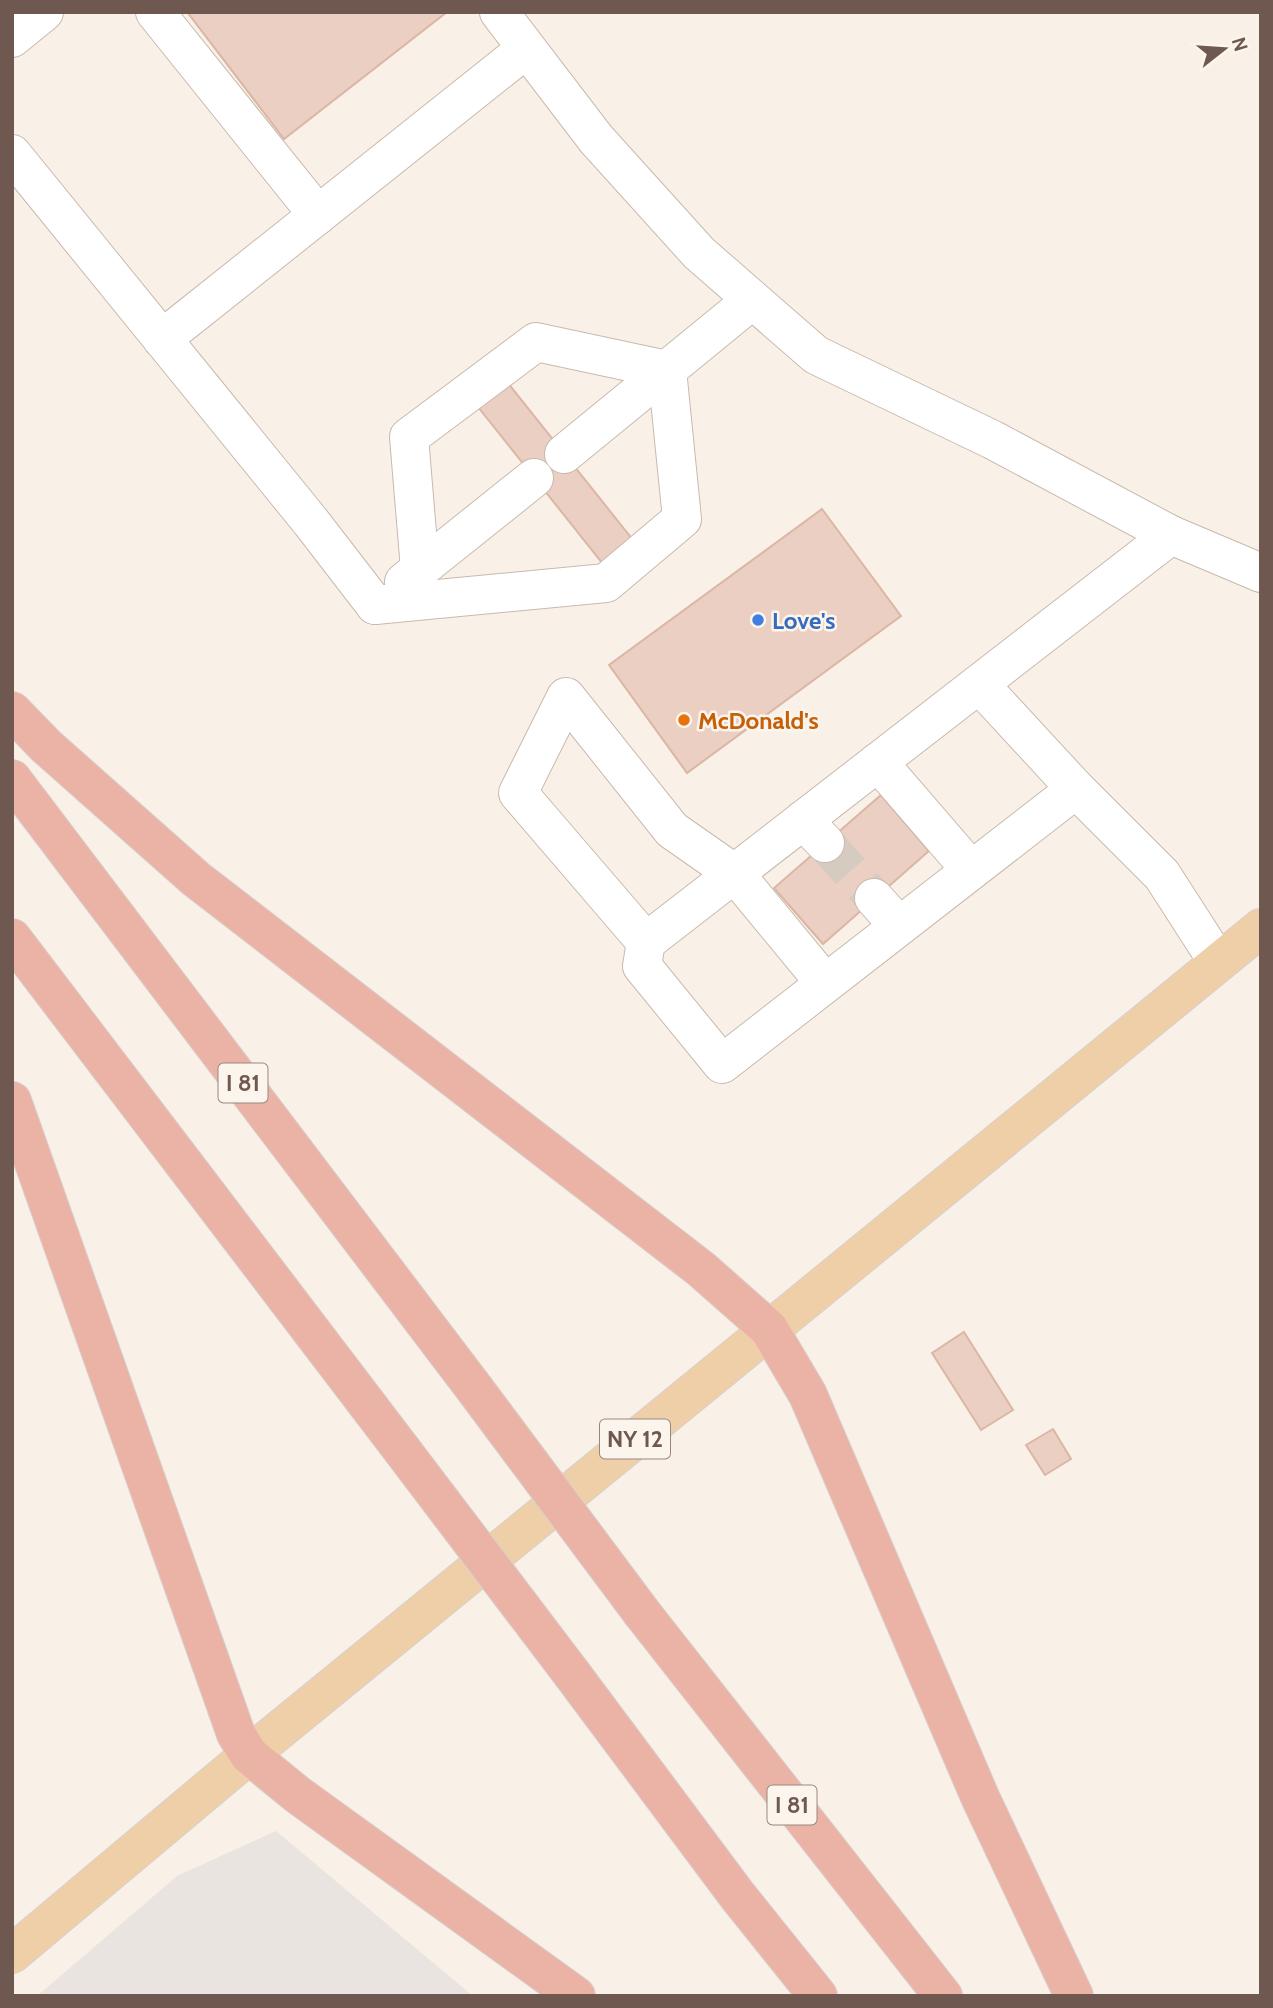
<svg xmlns="http://www.w3.org/2000/svg" width="1273" height="2008" viewBox="0 0 1273 2008" font-family="Cabin,sans-serif">
<style>
.industrial{fill:#eae4e0}
.building{fill:#ebcfc2;stroke:#dbb6a5;stroke-width:2}
.lines{fill:none;stroke-linecap:round;stroke-linejoin:round}
.minor-tunnel{stroke:#d6cbc1;stroke-width:38;stroke-dasharray:38 19;stroke-linecap:butt}
.minor-casing{stroke:#c9b9ae;stroke-width:40}
.major-casing{stroke:#d7d0ce;stroke-width:40}
.highway-casing{stroke:#d7d0ce;stroke-width:40}
.minor{stroke:#fff;stroke-width:38}
.major{stroke:#efcfa8;stroke-width:38}
.highway{stroke:#ebb3a6;stroke-width:38}
.highway-bridge-casing{stroke:#d7d0ce;stroke-width:40;stroke-linecap:butt}
.highway-bridge{stroke:#ebb3a6;stroke-width:38}
.shop-dot{fill:#3f7fe0;stroke:#fcf5ed;stroke-width:2.5}
.food-dot{fill:#e8710a;stroke:#fcf5ed;stroke-width:2.5}
.labels{text-anchor:middle;dominant-baseline:central;stroke-width:5;stroke-linejoin:round;paint-order:stroke}
.shield{fill:#fcf5ed;stroke:#99877e;stroke-width:2}
.shield-label{font-size:23px;font-weight:bold;fill:#6f584f}
.shop-label{font-size:24px;font-weight:bold;fill:#366cbe;stroke:#fcf5ed;text-anchor:start}
.food-label{font-size:24px;font-weight:bold;fill:#c56008;stroke:#fcf5ed;text-anchor:start}
</style>
<rect width="100%" height="100%" fill="#f9f1e7"/>
<!-- industrial -->
<path class="industrial" d="M 276,1831 L 473,1996 L 37,1996 L 177,1876 Z"/>
<!-- building -->
<g class="building">
<path d="M 189,12 L 447,12 L 284,139 L 188,13 Z"/>
<path d="M 504,378 L 633,540 L 603,564 L 474,402 Z"/>
<path d="M 822,509 L 901,616 L 687,773 L 609,665 Z"/>
<path d="M 881,795 L 929,851 L 823,944 L 774,888 Z"/>
<path d="M 964,1332 L 1013,1410 L 981,1430 L 932,1353 Z"/>
<path d="M 1053,1429 L 1071,1459 L 1045,1475 L 1026,1445 Z"/>
</g>
<g class="lines">
<!-- minor-tunnel -->
<path class="minor-tunnel" d="M 825,843 L 874,898"/>
<!-- minor casing -->
<g class="minor-casing">
<g id="minor">
<path d="M 155,12 L 318,215"/>
<path d="M 499,12 L 596,139 L 699,253 L 816,355 L 993,440 L 1171,535 L 1261,573"/>
<path d="M 12,38 L 44,12"/>
<path d="M 12,154 L 311,522 L 375,605"/>
<path d="M 162,339 L 526,49"/>
<path d="M 564,454 L 751,301"/>
<path d="M 1171,535 L 646,942 L 642,966 L 722,1064 L 1076,789 L 1162,875 L 1218,962"/>
<path d="M 404,582 L 534,478"/>
<path d="M 375,605 L 606,583 L 682,519 L 667,370 L 536,342 L 409,437 L 420,569"/>
<path d="M 979,684 L 1076,789"/>
<path d="M 878,762 L 971,870"/>
<path d="M 803,820 L 825,843"/>
<path d="M 874,898 L 899,926"/>
<path d="M 646,942 L 518,793 L 566,697 L 672,830 L 735,874 L 825,983"/>
</g>
</g>
<!-- major casing -->
<g class="major-casing">
<path id="major" d="M 12,1954 L 249,1755 L 1261,928"/>
</g>
<!-- highway casing -->
<g class="highway-casing">
<g id="highway">
<path d="M 12,711 L 46,746 L 196,879 L 701,1269 L 769,1329 L 808,1395 L 980,1797 L 1074,1996"/>
<path d="M 12,779 L 474,1388"/>
<path d="M 12,938 L 402,1450"/>
<path d="M 12,1101 L 236,1734 L 249,1755 L 298,1795 L 576,1996"/>
<path d="M 642,1613 L 943,1996"/>
<path d="M 572,1674 L 737,1895 L 818,1996"/>
</g>
</g>
<!-- minor -->
<use href="#minor" class="minor"/>
<!-- major -->
<use href="#major" class="major"/>
<!-- highway -->
<use href="#highway" class="highway"/>
<!-- highway-bridge casing -->
<g class="highway-bridge-casing">
<g id="highway-bridge">
<path d="M 474,1388 L 642,1613"/>
<path d="M 402,1450 L 572,1674"/>
</g>
</g>
<!-- highway-bridge -->
<use href="#highway-bridge" class="highway-bridge"/>
</g>
<!-- markers -->
<circle class="shop-dot" cx="758" cy="620" r="7"/>
<circle class="food-dot" cx="684" cy="720" r="7"/>
<g class="labels">
<!-- shield labels -->
<g class="shield">
<rect x="218.5" y="1063.5" width="49" height="39" rx="5"/>
<rect x="600" y="1419.5" width="70" height="39" rx="5"/>
<rect x="767.5" y="1785.5" width="49" height="39" rx="5"/>
</g>
<g class="shield-label">
<text x="243" y="1083">I 81</text>
<text x="635" y="1439">NY 12</text>
<text x="792" y="1805">I 81</text>
</g>
<!-- shop labels -->
<g class="shop-label">
<text x="772" y="620">Love's</text>
</g>
<!-- food labels -->
<g class="food-label">
<text x="698" y="720">McDonald's</text>
</g>
</g>
<!-- border -->
<rect width="1273" height="2008" fill="none" stroke="#6f584f" stroke-width="28"/>
<!-- north arrow -->
<g transform="translate(1224 49) rotate(73)" stroke="#fcf5ed" stroke-width="5" paint-order="stroke">
<path d="M0-5L12 26L0 18L-12 26Z" fill="#6f584f"/>
<text y="-10" font-size="19" font-weight="bold" text-anchor="middle" fill="#6f584f">N</text>
</g>
</svg>
